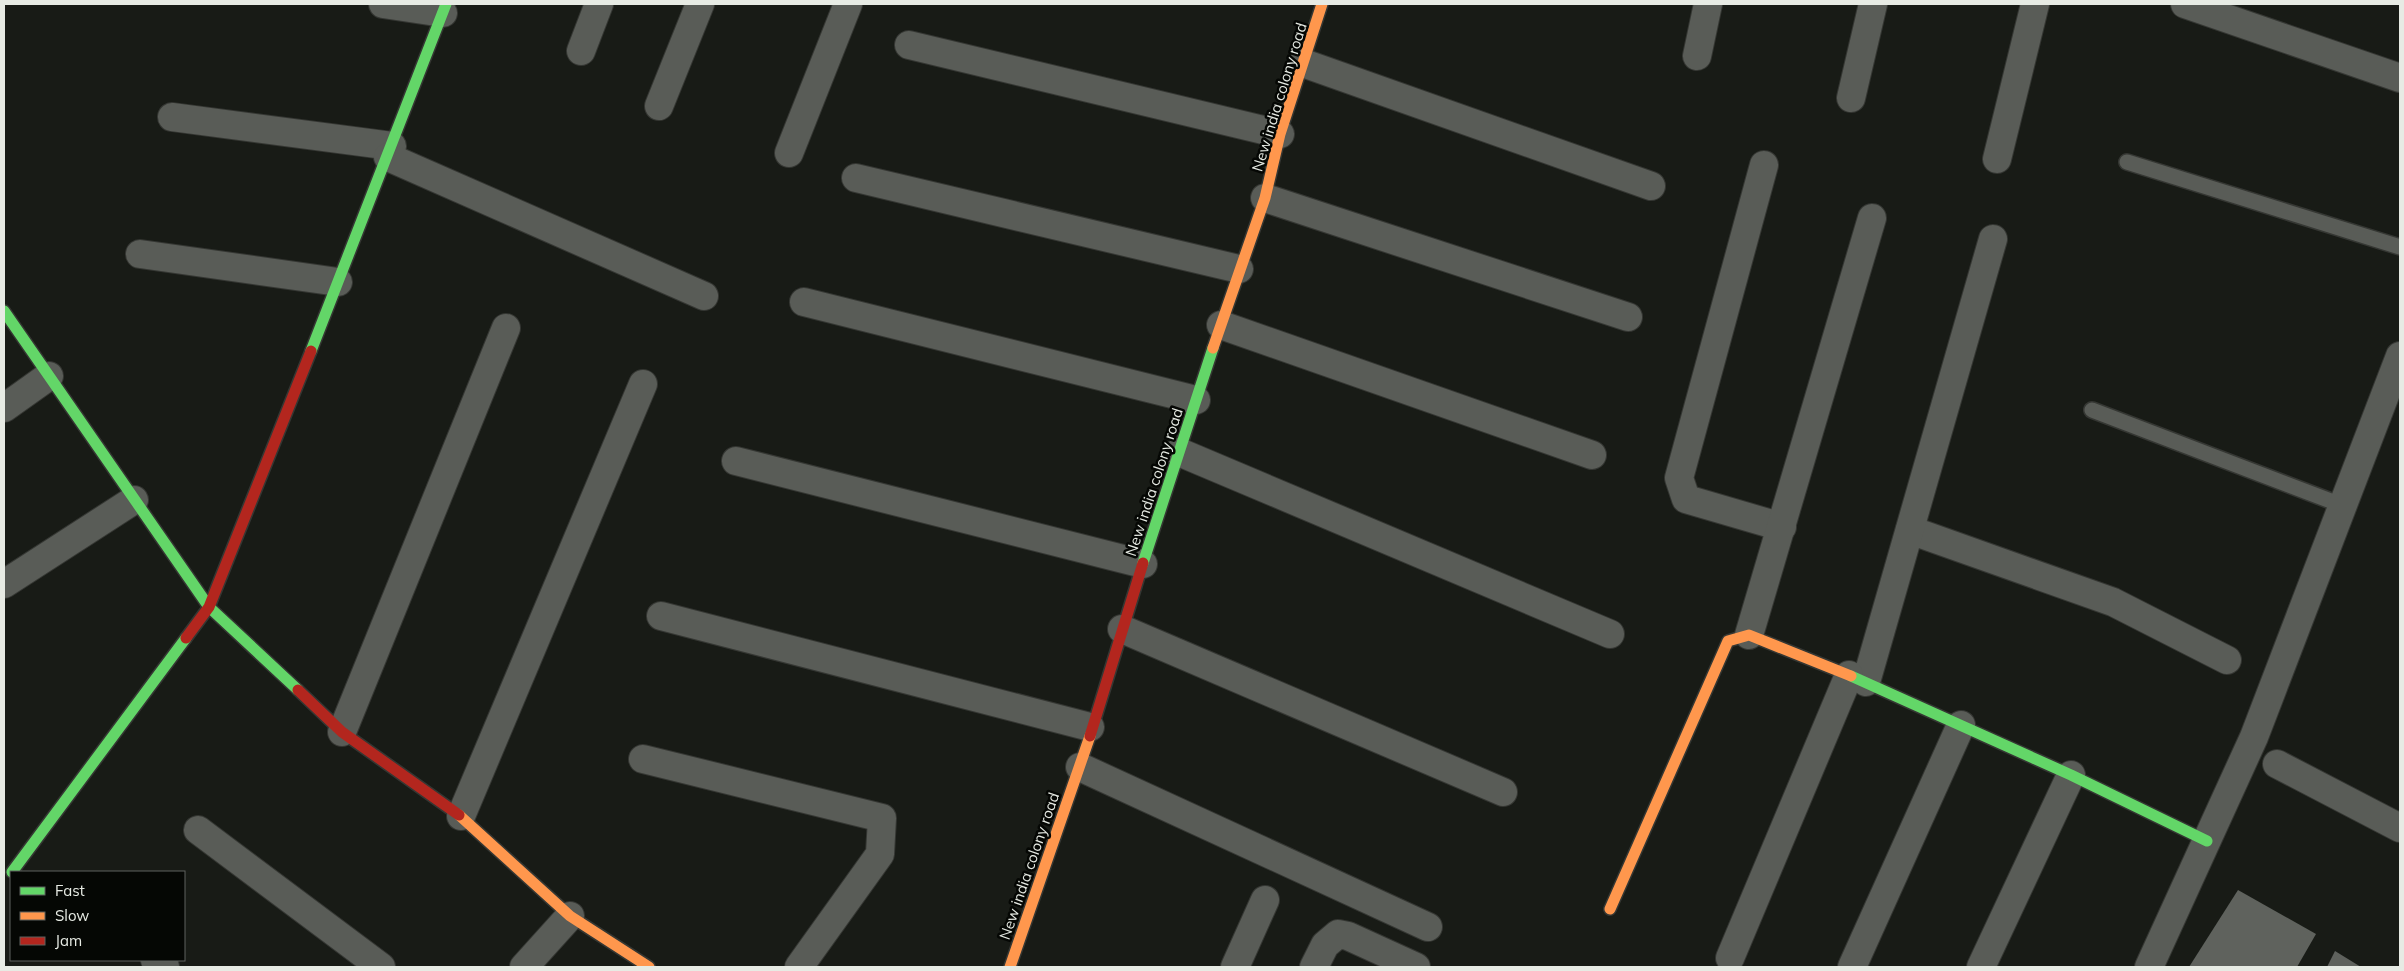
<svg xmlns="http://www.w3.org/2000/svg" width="2404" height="971" viewBox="0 0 2404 971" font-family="Mulish,sans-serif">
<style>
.building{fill:#5f625d}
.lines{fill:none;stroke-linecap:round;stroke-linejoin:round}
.lane-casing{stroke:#353733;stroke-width:18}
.street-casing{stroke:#353733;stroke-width:30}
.fast-casing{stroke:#353733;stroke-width:14}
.slow-casing{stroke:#353733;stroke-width:14}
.jam-casing{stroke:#353733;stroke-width:14}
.lane{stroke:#595c57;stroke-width:15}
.street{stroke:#595c57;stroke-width:28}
.fast{stroke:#63d668;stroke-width:11}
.slow{stroke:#ff974d;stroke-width:11}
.jam{stroke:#b3261e;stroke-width:11}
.labels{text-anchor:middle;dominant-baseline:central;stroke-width:5;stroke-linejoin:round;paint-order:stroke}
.street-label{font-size:15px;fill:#e7ebe4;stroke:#050704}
</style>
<rect width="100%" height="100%" fill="#181b16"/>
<!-- building -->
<g class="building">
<path d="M 2238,890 L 2316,934 L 2297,967 L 2189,967 Z"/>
<path d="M 2335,951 L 2361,967 L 2327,967 Z"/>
</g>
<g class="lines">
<!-- lane casing -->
<g class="lane-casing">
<g id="lane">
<path d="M 2127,162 L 2400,247"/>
<path d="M 2092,410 L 2344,506"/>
</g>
</g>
<!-- street casing -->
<g class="street-casing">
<g id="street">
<path d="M 383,4 L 443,13"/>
<path d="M 2185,4 L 2400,78"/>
<path d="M 909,45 L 1280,134"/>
<path d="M 581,51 L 599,4"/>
<path d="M 1697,56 L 1708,4"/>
<path d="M 1303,63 L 1651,186"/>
<path d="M 1851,98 L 1873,4"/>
<path d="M 659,106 L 700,4"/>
<path d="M 172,117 L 392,146"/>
<path d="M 789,153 L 848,4"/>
<path d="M 388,157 L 704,296"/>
<path d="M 1997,159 L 2035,4"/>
<path d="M 1764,165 L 1679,478 L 1686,499 L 1782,527"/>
<path d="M 856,178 L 1239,269"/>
<path d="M 1265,198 L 1628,317"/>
<path d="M 140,254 L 338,282"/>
<path d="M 804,302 L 1196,400"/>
<path d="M 1221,325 L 1592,455"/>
<path d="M 4,408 L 49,376"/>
<path d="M 1179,452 L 1610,634"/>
<path d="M 736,461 L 1143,564"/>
<path d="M 1910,530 L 2113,602 L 2227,660"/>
<path d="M 4,584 L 134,500"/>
<path d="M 661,616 L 1090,727"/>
<path d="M 1122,629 L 1503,792"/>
<path d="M 1749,635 L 1872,218"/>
<path d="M 1866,682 L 1993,239"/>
<path d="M 342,732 L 506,328"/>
<path d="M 643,759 L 882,818 L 880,854 L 799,967"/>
<path d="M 2277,764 L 2400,828"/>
<path d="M 1080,767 L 1428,927"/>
<path d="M 461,816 L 643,384"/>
<path d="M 198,830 L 381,967"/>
<path d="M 1730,958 L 1849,675"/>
<path d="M 155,960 L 165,967"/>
<path d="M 524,967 L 570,916"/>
<path d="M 1235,967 L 1265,900"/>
<path d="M 1314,967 L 1325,945 L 1338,934 L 1348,936 L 1416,967"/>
<path d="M 1852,967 L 1961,725"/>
<path d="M 1981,967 L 2071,775"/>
<path d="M 2149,967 L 2254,737 L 2400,356"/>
</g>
</g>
<!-- fast casing -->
<g class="fast-casing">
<g id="fast">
<path d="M 4,311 L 209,607 L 298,690"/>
<path d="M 311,351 L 446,4"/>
<path d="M 1143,563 L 1213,348"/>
<path d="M 1851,676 L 2071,775 L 2207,841"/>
<path d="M 12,872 L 186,638"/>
</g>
</g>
<!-- slow casing -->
<g class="slow-casing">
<g id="slow">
<path d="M 1213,348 L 1265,198 L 1280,134 L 1322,4"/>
<path d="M 459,815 L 570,916 L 649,967"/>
<path d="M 1610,909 L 1728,641 L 1749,635 L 1851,676"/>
<path d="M 1010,967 L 1090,736"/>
</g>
</g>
<!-- jam casing -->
<g class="jam-casing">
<g id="jam">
<path d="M 186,638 L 209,607 L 311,351"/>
<path d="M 298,690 L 342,732 L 459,815"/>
<path d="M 1090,736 L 1143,563"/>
</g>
</g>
<!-- lane -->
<use href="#lane" class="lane"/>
<!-- street -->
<use href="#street" class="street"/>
<!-- fast -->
<use href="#fast" class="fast"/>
<!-- slow -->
<use href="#slow" class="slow"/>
<!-- jam -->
<use href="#jam" class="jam"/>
</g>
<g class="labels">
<!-- street labels -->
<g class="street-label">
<text transform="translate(1279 97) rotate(-73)">New india colony road</text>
<text transform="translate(1154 482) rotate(-72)">New india colony road</text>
<text transform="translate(1029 866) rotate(-71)">New india colony road</text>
</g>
</g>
<!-- border -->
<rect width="2404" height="971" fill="none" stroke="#e7ebe4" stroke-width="10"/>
<!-- legend -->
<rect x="10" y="871" width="175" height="90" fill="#050704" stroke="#5f625e"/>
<rect x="20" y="887" width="25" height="8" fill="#63d668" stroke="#5f625e"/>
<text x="55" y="896" font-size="15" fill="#e7ebe4">Fast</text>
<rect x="20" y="912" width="25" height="8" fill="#ff974d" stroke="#5f625e"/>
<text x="55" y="921" font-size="15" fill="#e7ebe4">Slow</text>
<rect x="20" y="937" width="25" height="8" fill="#b3261e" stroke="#5f625e"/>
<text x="55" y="946" font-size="15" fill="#e7ebe4">Jam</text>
</svg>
